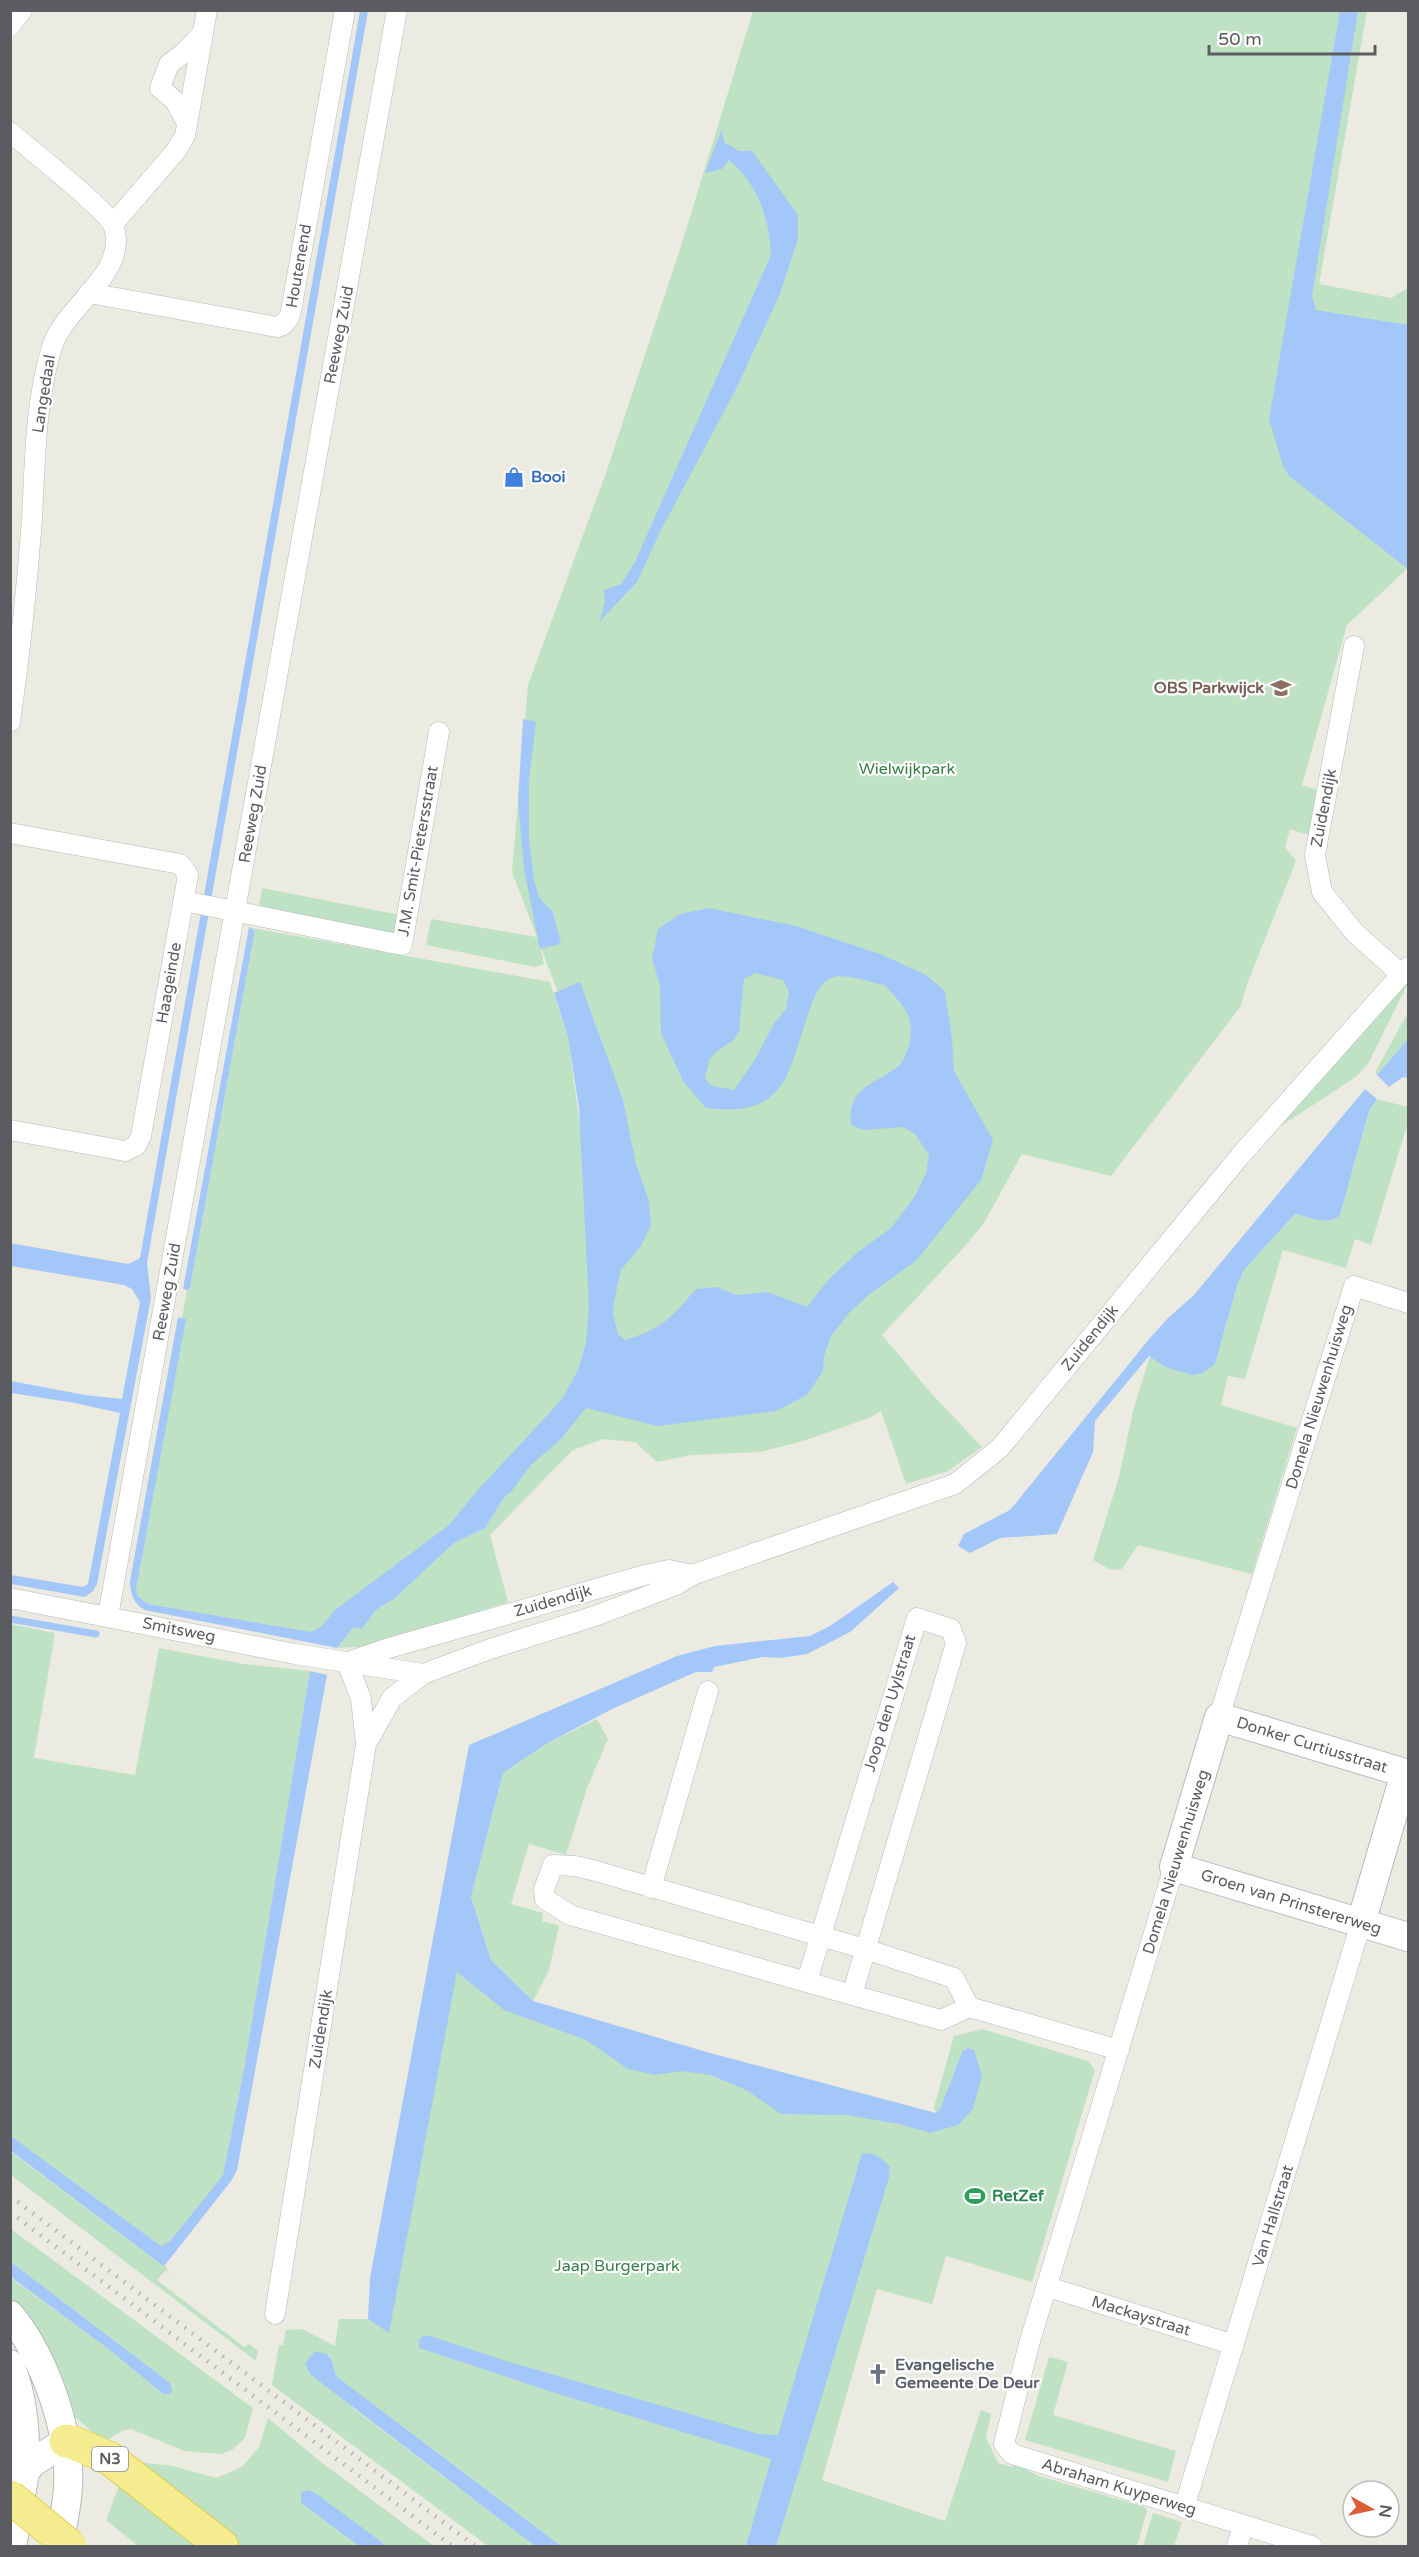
<svg xmlns="http://www.w3.org/2000/svg" width="1419" height="2557" viewBox="0 0 1419 2557" font-family="'Varela Round',sans-serif">
<style>
.green{fill:#bfe2c4;fill-rule:evenodd}
.water{fill:#a4c7f9;fill-rule:evenodd}
.lines{fill:none;stroke-linecap:round;stroke-linejoin:round}
.stream{stroke:#a4c7f9;stroke-width:7}
.street-casing{stroke:#b7b8bd;stroke-width:21}
.secondary-casing{stroke:#b7b9bf;stroke-width:30}
.highway-casing{stroke:#ddbd0f;stroke-width:34}
.street{stroke:#fff;stroke-width:20}
.secondary{stroke:#fff;stroke-width:28}
.highway{stroke:#f5eb8f;stroke-width:33}
.rail{stroke:#b2b3b3;stroke-width:4.5;stroke-dasharray:1.5 8;stroke-linecap:butt}
.highway-bridge-casing{stroke:#ddbd0f;stroke-width:34;stroke-linecap:butt}
.highway-bridge{stroke:#f5eb8f;stroke-width:33}
.labels{text-anchor:middle;dominant-baseline:central;stroke-width:4.5;stroke-linejoin:round;paint-order:stroke}
.shield{fill:#fff;stroke:#8c8d90;stroke-width:1.5}
.shield-label{font-size:15px;font-weight:bold;fill:#5a5c61}
.street-label{font-size:16px;fill:#5a5c61;stroke:#fff}
.shop-label{font-size:16px;font-weight:bold;fill:#366cbe;stroke:#fff;text-anchor:start}
.education-label{font-size:16px;font-weight:bold;fill:#785e54;stroke:#fff;text-anchor:end}
.park-label{font-size:16px;fill:#3a8048;stroke:#fff}
.leisure-label{font-size:16px;font-weight:bold;fill:#27864d;stroke:#fff;text-anchor:start}
.worship-label{font-size:16px;font-weight:bold;fill:#5b616d;stroke:#fff;text-anchor:start}
</style>
<rect width="100%" height="100%" fill="#ecebe1"/>
<!-- green -->
<g class="green">
<path d="M 753,11 L 1367,11 L 1319,284 L 1391,298 L 1408,288 L 1408,568 L 1347,625 L 1302,785 L 1318,790 L 1311,836 L 1290,829 L 1285,847 L 1296,861 L 1247,984 L 1241,1006 L 1111,1176 L 1022,1154 L 984,1223 L 965,1246 L 882,1335 L 930,1392 L 982,1447 L 948,1471 L 906,1484 L 881,1411 L 869,1418 L 803,1441 L 760,1452 L 691,1455 L 657,1462 L 635,1442 L 603,1439 L 573,1450 L 490,1535 L 508,1602 L 371,1646 L 337,1648 L 353,1628 L 362,1629 L 376,1610 L 395,1598 L 454,1543 L 485,1528 L 505,1496 L 309,1639 L 282,1636 L 285,1628 L 148,1604 L 138,1596 L 136,1590 L 185,1319 L 182,1318 L 187,1290 L 190,1288 L 255,930 L 253,928 L 550,982 L 568,1037 L 581,1133 L 583,1059 L 540,945 L 544,964 L 535,967 L 426,945 L 431,919 L 537,937 L 512,872 L 528,685 L 607,470 L 682,243 Z"/>
<path d="M 262,888 L 400,915 L 396,939 L 258,911 Z"/>
<path d="M 1408,976 L 1408,983 L 1368,1064 L 1356,1077 L 1264,1137 Z"/>
<path d="M 1408,1012 L 1408,1039 L 1377,1075 L 1375,1073 Z"/>
<path d="M 1377,1099 L 1408,1107 L 1408,1122 L 1371,1245 L 1355,1239 L 1346,1268 L 1283,1250 L 1245,1379 L 1228,1376 L 1221,1405 L 1297,1428 L 1252,1574 L 1138,1545 L 1122,1569 L 1111,1570 L 1093,1560 L 1119,1477 L 1133,1411 L 1150,1356 L 1165,1367 L 1215,1364 L 1237,1286 L 1244,1270 L 1295,1214 C 1310,1217 1329,1227 1340,1215 L 1369,1111 Z"/>
<path d="M 10,1624 L 55,1633 L 34,1758 L 135,1775 L 159,1648 L 244,1664 L 310,1671 L 244,2069 L 223,2175 L 170,2241 L 161,2246 L 11,2136 Z"/>
<path d="M 597,1719 L 608,1739 L 587,1788 L 566,1855 L 529,1844 L 511,1904 L 543,1913 L 542,1921 L 559,1926 L 549,1970 L 533,2001 L 491,1960 L 471,1897 L 503,1773 L 546,1744 Z"/>
<path d="M 455,1947 L 519,2003 L 930,2133 L 976,2058 L 974,2050 L 962,2052 L 940,2109 L 936,2113 L 934,2107 L 954,2036 L 982,2029 L 1088,2061 L 1095,2070 L 1032,2282 L 946,2256 L 932,2304 L 877,2289 L 822,2480 L 945,2521 L 981,2410 L 991,2414 L 986,2438 L 998,2463 L 1012,2467 L 1014,2464 L 1039,2476 L 1145,2507 L 1147,2511 L 1137,2546 L 561,2546 L 336,2376 L 330,2355 L 314,2352 L 353,2408 L 535,2546 L 488,2546 L 272,2385 L 279,2345 L 283,2346 L 286,2330 L 302,2329 L 335,2346 L 339,2319 L 381,2319 ZM 890,2167 L 889,2178 L 798,2473 Z"/>
<path d="M 10,2151 L 162,2265 L 165,2265 L 169,2272 L 209,2305 L 166,2270 L 157,2280 L 244,2347 L 249,2344 L 258,2351 L 256,2361 L 11,2175 Z"/>
<path d="M 11,2229 L 253,2408 L 245,2438 L 232,2450 L 221,2454 L 184,2451 L 131,2429 L 122,2431 L 104,2442 L 65,2408 L 11,2304 L 10,2277 L 111,2351 L 163,2394 L 170,2383 L 11,2262 Z"/>
<path d="M 1049,2357 L 1068,2362 L 1053,2415 L 1176,2451 L 1168,2482 L 1025,2440 Z"/>
<path d="M 268,2418 L 321,2462 L 434,2546 L 387,2546 L 309,2490 L 301,2503 L 359,2546 L 235,2546 L 137,2462 L 173,2466 L 216,2478 L 242,2467 L 259,2447 Z"/>
<path d="M 119,2486 L 196,2546 L 138,2546 L 106,2520 Z"/>
<path d="M 1153,2513 L 1182,2522 L 1174,2546 L 1143,2546 Z"/>
</g>
<!-- water -->
<g class="water">
<path d="M 360,11 L 368,11 L 147,1263 L 151,1298 L 97,1584 L 93,1591 L 85,1597 L 11,1584 L 11,1575 L 83,1587 L 88,1584 L 120,1413 L 75,1403 L 11,1393 L 11,1381 L 85,1395 L 122,1399 L 140,1302 L 132,1289 L 124,1285 L 11,1266 L 10,1243 L 128,1264 L 140,1258 Z"/>
<path d="M 1340,11 L 1358,11 L 1312,296 L 1316,310 L 1408,325 L 1408,569 L 1289,476 L 1283,466 L 1269,419 Z"/>
<path d="M 722,129 L 724,142 L 739,151 L 752,151 L 798,215 L 798,239 L 780,294 L 737,387 L 659,534 L 637,582 L 600,621 L 605,600 L 604,590 L 621,584 L 635,562 L 771,255 C 769,217 758,185 729,160 L 722,169 L 705,173 Z"/>
<path d="M 523,719 L 536,722 L 529,781 L 529,840 L 534,880 L 540,899 L 553,912 L 561,944 L 540,949 L 524,869 L 518,801 Z"/>
<path d="M 709,908 L 796,926 L 880,954 L 926,975 L 945,991 L 952,1039 L 954,1071 L 993,1140 L 981,1180 L 916,1261 L 871,1293 L 850,1312 L 831,1336 L 824,1356 L 823,1371 L 807,1395 L 776,1411 L 657,1426 L 586,1408 L 560,1440 L 531,1465 L 511,1492 L 505,1496 L 485,1528 L 454,1543 L 395,1598 L 376,1610 L 362,1629 L 353,1628 L 337,1648 L 145,1610 C 134,1605 130,1593 130,1581 L 178,1317 L 186,1319 L 136,1590 L 138,1596 L 148,1604 L 311,1632 L 322,1626 L 335,1610 L 449,1525 L 476,1492 L 562,1399 L 578,1370 L 586,1343 L 589,1306 L 579,1108 L 568,1037 L 554,993 L 580,982 L 623,1100 L 636,1164 L 649,1201 L 651,1225 L 641,1246 L 621,1270 L 614,1302 L 613,1313 L 618,1334 L 625,1340 C 662,1329 672,1317 696,1289 L 717,1287 L 736,1295 L 768,1292 L 807,1307 L 829,1279 L 858,1252 L 891,1228 L 915,1196 L 926,1173 L 929,1155 L 915,1134 L 903,1127 L 863,1130 L 851,1125 C 847,1089 870,1086 895,1069 C 908,1060 914,1034 909,1018 C 906,1007 892,994 885,985 C 870,983 844,972 831,978 C 821,982 816,994 812,1003 C 788,1065 793,1119 706,1108 L 683,1081 L 661,1033 L 660,986 L 652,958 L 658,929 L 680,914 ZM 755,973 L 783,980 L 789,992 L 786,1009 L 775,1022 L 754,1061 L 734,1090 L 712,1086 L 705,1079 L 709,1060 L 717,1051 L 734,1040 L 739,1031 L 744,979 Z"/>
<path d="M 249,927 L 255,930 L 190,1288 L 187,1290 L 183,1289 Z"/>
<path d="M 1408,1039 L 1408,1078 L 1403,1077 L 1389,1087 L 1377,1075 Z"/>
<path d="M 1365,1089 L 1377,1099 L 1369,1111 L 1340,1215 C 1328,1227 1310,1217 1295,1214 L 1244,1270 L 1237,1286 L 1215,1364 L 1203,1373 L 1192,1375 L 1165,1367 L 1149,1356 L 1095,1421 L 1093,1452 L 1057,1534 L 1000,1538 L 970,1553 L 958,1546 L 964,1534 L 1010,1510 L 1150,1338 L 1168,1318 L 1194,1295 Z"/>
<path d="M 893,1582 L 899,1588 L 850,1632 L 807,1654 L 781,1658 L 763,1657 L 714,1667 L 712,1672 L 696,1672 L 612,1709 L 546,1744 L 503,1773 L 471,1897 L 491,1960 L 533,2001 L 710,2053 L 936,2113 L 940,2109 L 962,2052 L 968,2048 L 974,2050 L 982,2076 L 973,2109 L 958,2125 L 930,2133 L 899,2124 L 846,2115 L 781,2114 L 748,2091 L 711,2075 L 681,2071 L 655,2075 L 628,2069 L 586,2040 L 504,2010 L 457,1972 L 389,2333 L 368,2319 L 370,2278 L 469,1745 L 677,1656 L 715,1646 L 810,1636 L 830,1626 Z"/>
<path d="M 310,1671 L 327,1675 L 237,2170 L 231,2181 L 165,2265 L 162,2265 L 11,2151 L 11,2136 L 161,2246 L 170,2241 L 223,2175 L 244,2069 Z"/>
<path d="M 862,2153 C 876,2153 881,2157 890,2167 L 889,2178 L 776,2546 L 746,2546 L 771,2459 L 555,2393 L 419,2348 L 419,2340 L 423,2336 L 430,2336 L 506,2361 L 759,2434 L 778,2435 Z"/>
<path d="M 11,2262 L 170,2383 L 172,2391 L 170,2394 L 163,2394 L 111,2351 L 11,2277 Z"/>
<path d="M 314,2352 C 334,2352 331,2360 336,2376 L 561,2546 L 535,2546 L 311,2375 L 305,2364 Z"/>
<path d="M 309,2490 L 318,2495 L 387,2546 L 359,2546 L 301,2503 L 301,2492 Z"/>
</g>
<g class="lines">
<!-- stream -->
<path class="stream" d="M 10,1619 L 96,1634"/>
<!-- street casing -->
<g class="street-casing">
<g id="street">
<path d="M 10,26 L 22,10"/>
<path d="M 187,123 L 175,101 L 160,88 L 169,64 L 184,53 L 203,33"/>
<path d="M 10,132 C 28,148 109,211 114,227 C 128,275 65,305 52,347 C 35,402 35,462 32,519 C 27,587 20,654 10,722"/>
<path d="M 113,224 L 175,152 L 185,136 L 207,10"/>
<path d="M 89,293 L 277,327 L 283,325 L 290,316 L 345,10"/>
<path d="M 1354,646 L 1315,855 L 1322,892 L 1355,933 L 1402,975"/>
<path d="M 10,833 L 180,864 L 188,875 L 141,1136 L 136,1146 L 125,1151 L 10,1130"/>
<path d="M 184,901 L 402,945 L 439,732"/>
<path d="M 10,1598 L 295,1654 L 423,1674"/>
<path d="M 108,1616 L 397,10"/>
<path d="M 351,1661 L 389,1648 L 645,1575 L 669,1570 L 692,1575"/>
<path d="M 1219,1717 L 1354,1286 L 1408,1303"/>
<path d="M 366,1744 L 392,1698 L 423,1674 L 490,1649 L 595,1616 L 676,1585 L 692,1575 L 955,1484 L 1000,1448 L 1240,1156 L 1408,967"/>
<path d="M 1174,1867 L 1029,2344 L 1004,2444 L 1012,2454 L 1312,2546"/>
<path d="M 651,1888 L 708,1691"/>
<path d="M 807,1981 L 917,1618 L 951,1629 L 956,1643 L 852,1995"/>
<path d="M 969,2007 L 954,1978 L 865,1949 L 596,1871 L 575,1866 L 553,1865 L 544,1889 L 545,1899 L 570,1915 L 941,2020 L 969,2007 L 1119,2050"/>
<path d="M 1048,2287 L 1234,2345"/>
<path d="M 275,2314 L 366,1744 L 361,1699 L 347,1662"/>
<path d="M 1184,2508 L 1361,1923"/>
<path d="M 1237,2546 L 1243,2526"/>
</g>
</g>
<!-- secondary casing -->
<g class="secondary-casing">
<g id="secondary">
<path d="M 1361,1923 L 1405,1773 L 1219,1717 L 1174,1867 L 1408,1937"/>
<path d="M 10,2315 C 42,2353 66,2420 68,2469 C 70,2494 63,2521 59,2546"/>
<path d="M 10,2364 C 24,2399 26,2435 25,2472"/>
<path d="M 12,2546 L 25,2472 L 32,2463 L 66,2441"/>
</g>
</g>
<!-- highway casing -->
<g class="highway-casing">
<path id="highway" d="M 66,2441 L 72,2442 L 109,2458 L 222,2546"/>
</g>
<!-- street -->
<use href="#street" class="street"/>
<!-- secondary -->
<use href="#secondary" class="secondary"/>
<!-- highway -->
<use href="#highway" class="highway"/>
<!-- rail -->
<g class="rail">
<path d="M 10,2196 L 475,2546"/>
<path d="M 10,2212 L 452,2546"/>
</g>
<!-- highway-bridge casing -->
<g class="highway-bridge-casing">
<path id="highway-bridge" d="M 10,2497 L 70,2546"/>
</g>
<!-- highway-bridge -->
<use href="#highway-bridge" class="highway-bridge"/>
</g>
<!-- icons -->
<defs>
<g id="shop-bare" transform="scale(1.62)"><path d="M-5-2.5h2.3a2.7 3.5 0 0 1 5.4 0H5L5.5 6h-11ZM-1.5-2.5h3a1.5 2.3 0 0 0-3 0Z" fill="#3f7fe0" stroke="#fff" stroke-width="2.5" paint-order="stroke"/></g>
<g id="school-bare" transform="scale(1.62)"><path d="M0-5L7-2L0 1L-7-2ZM-4 1L0 2.5L4 1V4Q0 6-4 4Z" fill="#8d6e63" stroke="#fff" stroke-width="2.5" paint-order="stroke"/></g>
<g id="stadium-bare" transform="scale(1.62)"><path d="M0-5a6.5 5 0 1 0 0 10a6.5 5 0 1 0 0-10ZM-3.5-1.8h7v3.6h-7Z" fill="#2e9e5b" stroke="#fff" stroke-width="2.5" paint-order="stroke"/></g>
<g id="church-bare" transform="scale(1.62)"><path d="M-1.2-6h2.4v3.5h3.3v2.4h-3.3V6h-2.4V-.1h-3.3v-2.4h3.3Z" fill="#6b7280" stroke="#fff" stroke-width="2.5" paint-order="stroke"/></g>
</defs>
<g fill-rule="evenodd">
<use href="#shop-bare" x="514" y="477"/>
<use href="#school-bare" x="1281" y="688"/>
<use href="#stadium-bare" x="975" y="2196"/>
<use href="#church-bare" x="878" y="2374"/>
</g>
<g class="labels">
<!-- shield labels -->
<rect class="shield" x="92" y="2447" width="36" height="24" rx="4.5"/>
<g class="shield-label">
<text x="110" y="2459">N3</text>
</g>
<!-- street labels -->
<g class="street-label">
<text transform="translate(299 266) rotate(-80)">Houtenend</text>
<text transform="translate(339 335) rotate(-79)">Reeweg Zuid</text>
<text transform="translate(44 394) rotate(-81)">Langedaal</text>
<text transform="translate(1324 808) rotate(-79)">Zuidendijk</text>
<text transform="translate(253 814) rotate(-80)">Reeweg Zuid</text>
<text transform="translate(418 851) rotate(-80)">J.M. Smit-Pietersstraat</text>
<text transform="translate(169 983) rotate(-80)">Haageinde</text>
<text transform="translate(167 1292) rotate(-80)">Reeweg Zuid</text>
<text transform="translate(1090 1338) rotate(-51)">Zuidendijk</text>
<text transform="translate(1319 1397) rotate(-73)">Domela Nieuwenhuisweg</text>
<text transform="translate(553 1601) rotate(-16)">Zuidendijk</text>
<text transform="translate(179 1630) rotate(11)">Smitsweg</text>
<text transform="translate(890 1703) rotate(-73)">Joop den Uylstraat</text>
<text transform="translate(1312 1745) rotate(17)">Donker Curtiusstraat</text>
<text transform="translate(1176 1862) rotate(-73)">Domela Nieuwenhuisweg</text>
<text transform="translate(1291 1902) rotate(17)">Groen van Prinstererweg</text>
<text transform="translate(321 2029) rotate(-81)">Zuidendijk</text>
<text transform="translate(1273 2216) rotate(-73)">Van Hallstraat</text>
<text transform="translate(1141 2316) rotate(17)">Mackaystraat</text>
<text transform="translate(1119 2487) rotate(17)">Abraham Kuyperweg</text>
</g>
<!-- shop labels -->
<g class="shop-label">
<text x="531" y="477">Booi</text>
</g>
<!-- education labels -->
<g class="education-label">
<text x="1264" y="688">OBS Parkwijck</text>
</g>
<!-- park labels -->
<g class="park-label">
<text x="907" y="769">Wielwijkpark</text>
<text x="617" y="2266">Jaap Burgerpark</text>
</g>
<!-- leisure labels -->
<g class="leisure-label">
<text x="992" y="2196">RetZef</text>
</g>
<!-- worship labels -->
<g class="worship-label">
<text x="895" y="2365">Evangelische<tspan x="895" dy="18">Gemeente De Deur</tspan></text>
</g>
</g>
<!-- border -->
<rect width="1419" height="2557" fill="none" stroke="#5a5c61" stroke-width="24"/>
<!-- north arrow -->
<g transform="translate(1371 2509) rotate(98)"><circle r="28" fill="#ffffff" stroke="#bdbec0" stroke-width="1.5"/>
<path d="M0-4.5L10 22L0 15L-10 22Z" fill="#dc5d36"/>
<text y="-9" font-size="16" font-weight="bold" text-anchor="middle" fill="#5a5c61">N</text>
</g>
<!-- scale -->
<path d="M1209 45v9h166v-9" fill="none" stroke="#5a5c61" stroke-width="3"/>
<text x="1218" y="45" font-size="18" fill="#5a5c61" stroke="#ffffff" stroke-width="4.5" paint-order="stroke">50 m</text>
</svg>
